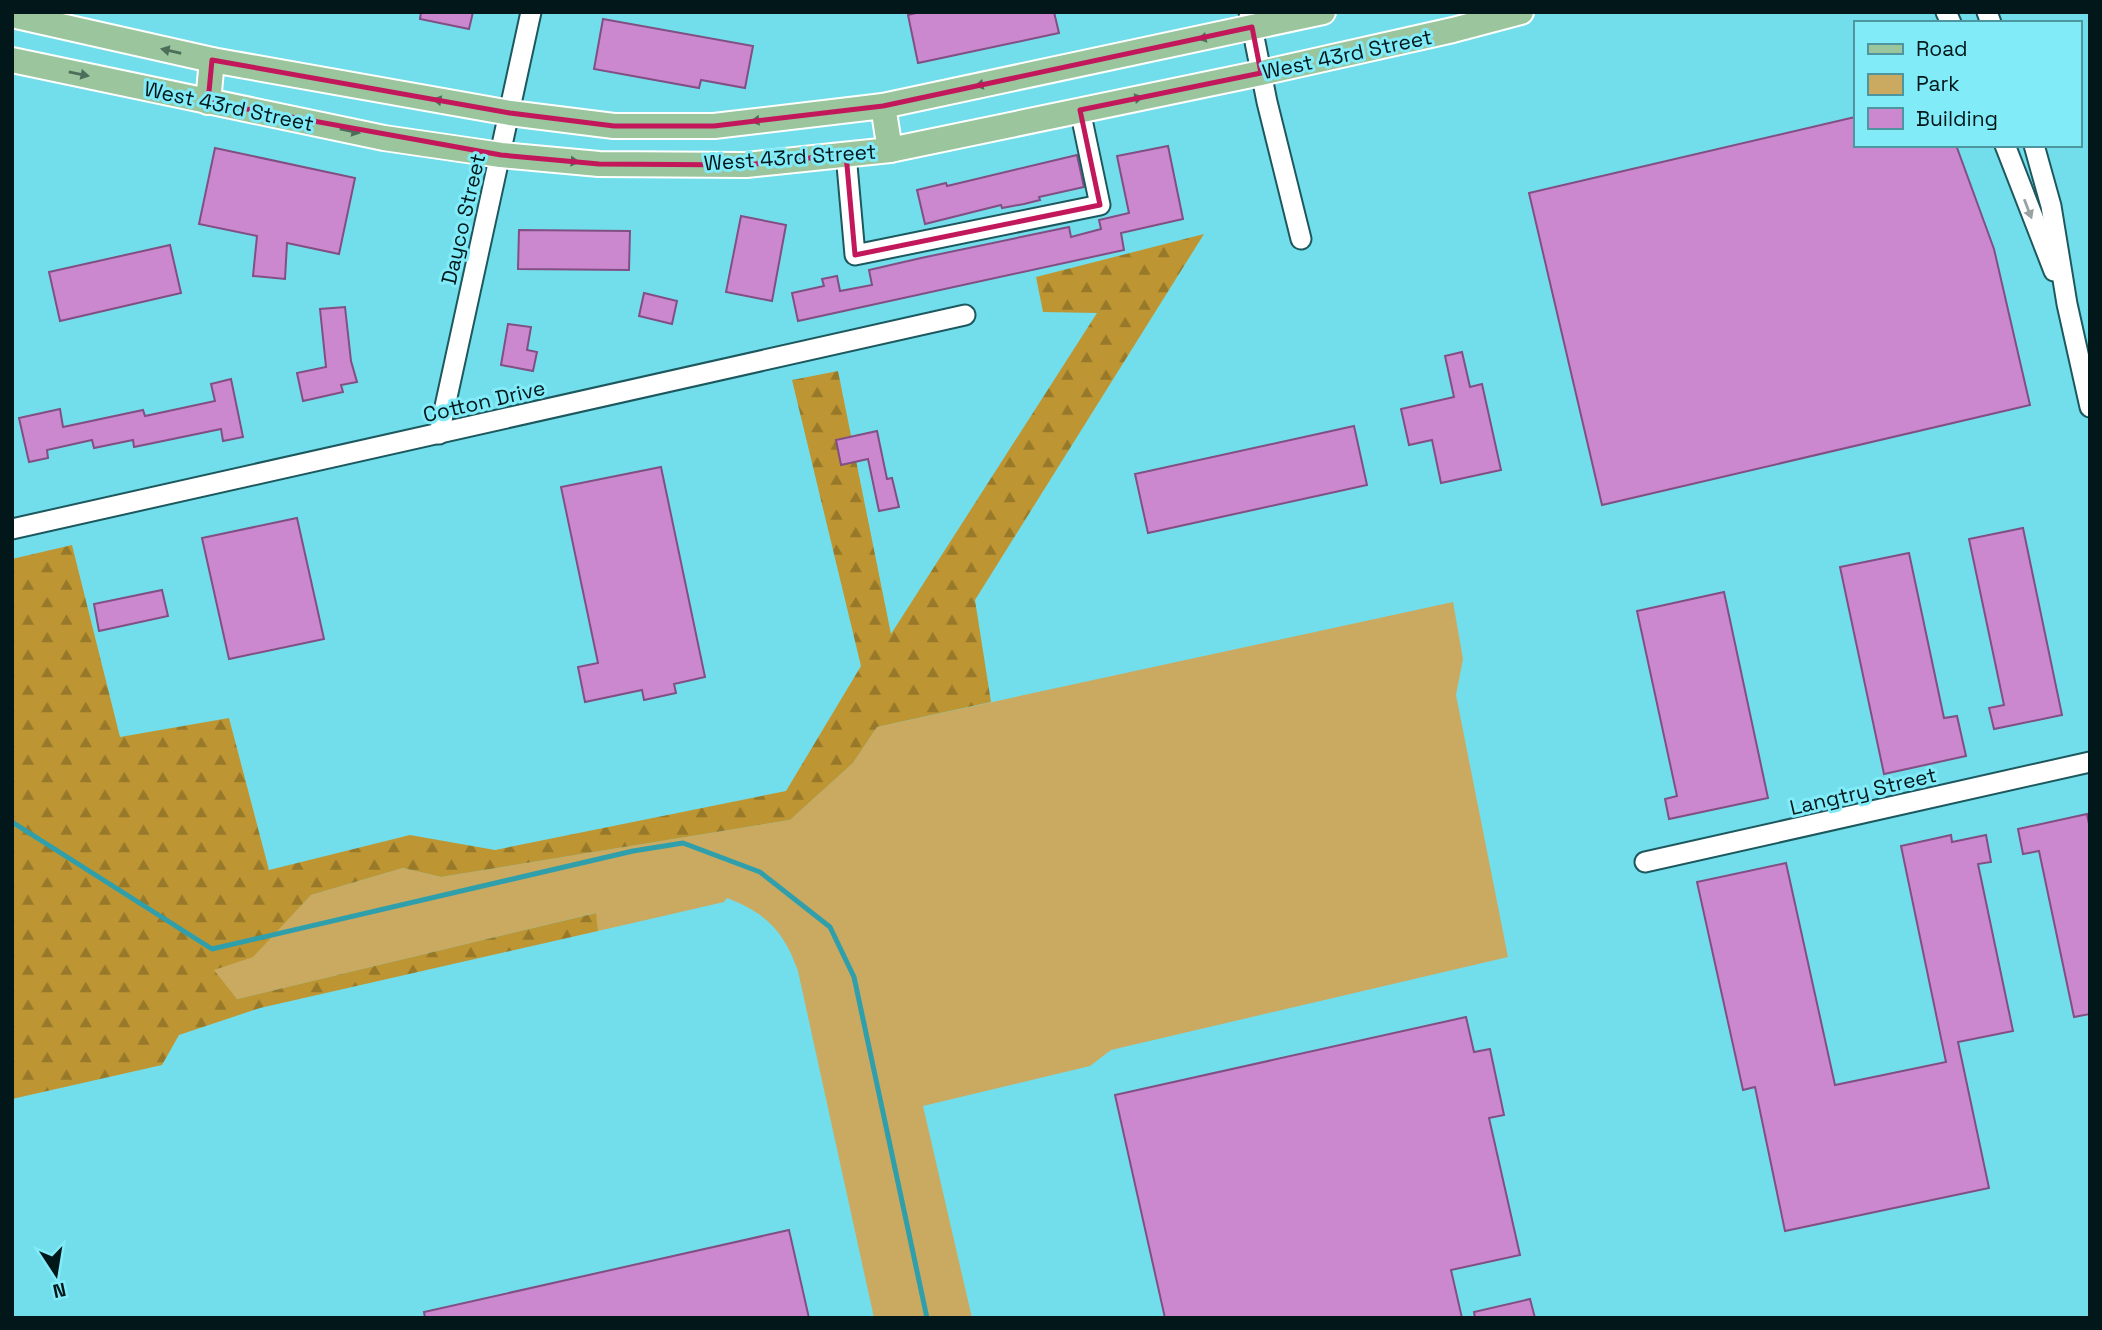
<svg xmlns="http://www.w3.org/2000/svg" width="2102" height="1330" viewBox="0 0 2102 1330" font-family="'Space Grotesk',sans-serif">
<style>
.green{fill:#caa961}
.forest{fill:url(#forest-firs)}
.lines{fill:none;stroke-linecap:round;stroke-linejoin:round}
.stream{stroke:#2f9fab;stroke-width:5}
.building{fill:#cb88ce;stroke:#814f83;stroke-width:2}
.minor-casing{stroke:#1d585e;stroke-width:23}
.major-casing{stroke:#fff;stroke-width:28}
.minor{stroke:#fff;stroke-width:19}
.major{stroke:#9ac59d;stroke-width:24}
.oneway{fill:#4e6e5c}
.oneway2{fill:#99a2a3}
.marked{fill:none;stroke:#c2185b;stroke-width:5;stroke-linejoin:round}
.labels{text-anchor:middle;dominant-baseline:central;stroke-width:6;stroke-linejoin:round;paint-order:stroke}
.street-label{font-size:21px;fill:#01171a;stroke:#81ebf8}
</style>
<defs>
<pattern id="forest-firs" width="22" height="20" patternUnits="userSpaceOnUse" patternTransform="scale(1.75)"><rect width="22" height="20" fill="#be9533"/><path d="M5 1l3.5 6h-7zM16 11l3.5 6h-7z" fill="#98792a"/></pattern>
</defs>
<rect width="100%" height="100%" fill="#73deeb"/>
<!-- green -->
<path class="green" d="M 1453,602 L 1463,659 L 1456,695 L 1508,957 L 1111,1050 L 1090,1066 L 923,1106 L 972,1318 L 874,1318 L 798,971 C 784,931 766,913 727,898 L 724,902 L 598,931 L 595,913 L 237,999 L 213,970 L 253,956 L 311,895 L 403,868 L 441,877 L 790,820 L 853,763 L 877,727 Z"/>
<!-- forest -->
<path class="forest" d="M 1204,234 L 975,600 L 991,702 L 877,727 L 853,763 L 790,820 L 441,877 L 403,868 L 311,895 L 253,957 L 214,970 L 237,999 L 596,913 L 598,931 L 260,1008 L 179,1035 L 162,1065 L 12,1099 L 12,559 L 72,545 L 120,737 L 229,718 L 269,870 L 410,835 L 495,850 L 786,791 L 861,666 L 792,380 L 838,371 L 891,634 L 1097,313 L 1043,312 L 1036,277 Z"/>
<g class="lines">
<!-- stream -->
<path class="stream" d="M 12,822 L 212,949 L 633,851 L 683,843 L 760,872 L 830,927 L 854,977 L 927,1318"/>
</g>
<!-- building -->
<g class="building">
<path d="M 421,12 L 473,12 L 469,29 L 420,19 Z"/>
<path d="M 920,12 L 1054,12 L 1059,33 L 918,63 L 908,15 Z"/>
<path d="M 603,19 L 753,46 L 745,88 L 701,80 L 699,88 L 594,69 Z"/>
<path d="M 1855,117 L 1855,145 L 1956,145 L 1994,249 L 2030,405 L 1602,505 L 1529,193 Z"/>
<path d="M 1168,146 L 1183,219 L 1121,233 L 1124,250 L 798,321 L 792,293 L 824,286 L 822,279 L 837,276 L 840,291 L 872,285 L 869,270 L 921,258 L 1069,227 L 1071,237 L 1101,229 L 1099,220 L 1129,213 L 1117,156 Z"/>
<path d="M 215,148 L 355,178 L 339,254 L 287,243 L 285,279 L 253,276 L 257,236 L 199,224 Z"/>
<path d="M 1077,155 L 1084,187 L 1039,197 L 1040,200 L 1024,204 L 1002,208 L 1001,205 L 925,224 L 917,190 L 946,183 L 947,186 Z"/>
<path d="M 741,216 L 786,225 L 772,301 L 726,292 Z"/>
<path d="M 519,230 L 630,231 L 629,270 L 518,269 Z"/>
<path d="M 170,245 L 181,293 L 60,321 L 49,272 Z"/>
<path d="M 644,293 L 677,301 L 672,324 L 639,316 Z"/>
<path d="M 345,307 L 351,361 L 357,382 L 341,385 L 343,392 L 303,401 L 297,373 L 326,367 L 320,309 Z"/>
<path d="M 508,324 L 531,327 L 527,350 L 537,352 L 533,371 L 501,365 Z"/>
<path d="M 1462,352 L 1470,387 L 1482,384 L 1501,470 L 1441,483 L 1432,440 L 1409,445 L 1401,409 L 1454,397 L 1445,356 Z"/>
<path d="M 231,379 L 243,437 L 223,441 L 221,429 L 134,447 L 133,440 L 94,448 L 92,440 L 47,450 L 48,458 L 29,462 L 19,418 L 60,409 L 63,427 L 143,410 L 145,416 L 215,401 L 211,384 Z"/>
<path d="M 1354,426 L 1367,485 L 1148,533 L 1135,474 Z"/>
<path d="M 877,431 L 887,479 L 892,478 L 899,507 L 879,511 L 868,459 L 841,465 L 836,440 Z"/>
<path d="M 661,467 L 705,677 L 674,684 L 676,693 L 644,700 L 642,690 L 585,702 L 578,667 L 598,663 L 561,487 Z"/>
<path d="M 297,518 L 324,639 L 229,659 L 202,538 Z"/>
<path d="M 2023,528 L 2062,715 L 1994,729 L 1989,708 L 2004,705 L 1969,539 Z"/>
<path d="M 1909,553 L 1944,718 L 1957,716 L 1966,756 L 1884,774 L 1840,567 Z"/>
<path d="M 162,590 L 168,616 L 99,631 L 94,604 Z"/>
<path d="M 1724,592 L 1768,798 L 1669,819 L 1665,799 L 1677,796 L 1637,611 Z"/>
<path d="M 2087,814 L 2090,829 L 2090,1014 L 2074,1017 L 2039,851 L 2023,854 L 2018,829 Z"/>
<path d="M 1951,835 L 1952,842 L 1986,835 L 1991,862 L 1978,864 L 2013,1031 L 1958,1042 L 1989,1188 L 1785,1231 L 1755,1087 L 1743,1090 L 1697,882 L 1786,863 L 1835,1085 L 1946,1062 L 1901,846 Z"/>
<path d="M 1466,1017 L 1474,1052 L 1490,1049 L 1504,1115 L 1489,1118 L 1520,1255 L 1451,1270 L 1462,1318 L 1165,1318 L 1115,1095 Z"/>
<path d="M 789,1230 L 809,1318 L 425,1318 L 424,1312 Z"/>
<path d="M 1530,1299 L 1535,1318 L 1475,1318 L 1474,1312 Z"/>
</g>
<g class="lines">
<!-- minor casing -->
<g class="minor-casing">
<g id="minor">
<path d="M 1249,12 L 1267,102 L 1301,239"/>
<path d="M 1946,12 L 1951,23"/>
<path d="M 1987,12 L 1991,23"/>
<path d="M 2005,145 L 2054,271"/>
<path d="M 2034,145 L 2051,206 L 2067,304 L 2090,407"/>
<path d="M 846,154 L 855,255 L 1100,205 L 1080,110"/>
<path d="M 439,434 L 531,12"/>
<path d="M 12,529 L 965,315"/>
<path d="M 1645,862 L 2090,762"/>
</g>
</g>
<!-- major casing -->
<g class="major-casing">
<g id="major">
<path d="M 12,15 L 212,60 L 510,113 L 614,126 L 714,126 L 883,106 L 1323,12"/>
<path d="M 12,60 L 384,138 L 501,155 L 599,164 L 746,165 L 890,150 L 1261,73 L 1453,30 L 1521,12"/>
<path d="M 208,102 L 212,60"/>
<path d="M 883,106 L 890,150"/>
</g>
</g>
<!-- minor -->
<use href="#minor" class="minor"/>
<!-- major -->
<use href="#major" class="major"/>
</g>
<!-- one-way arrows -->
<defs><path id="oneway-solid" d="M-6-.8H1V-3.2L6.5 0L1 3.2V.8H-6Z" transform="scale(1.75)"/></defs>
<g class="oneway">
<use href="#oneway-solid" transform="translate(1208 37) rotate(168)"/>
<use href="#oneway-solid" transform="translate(171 51) rotate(-167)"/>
<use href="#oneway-solid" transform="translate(79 74) rotate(12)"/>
<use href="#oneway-solid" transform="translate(985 84) rotate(168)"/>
<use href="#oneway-solid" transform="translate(1133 99) rotate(-12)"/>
<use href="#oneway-solid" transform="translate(443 101) rotate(-170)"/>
<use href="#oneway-solid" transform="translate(761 120) rotate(173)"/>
<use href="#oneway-solid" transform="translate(350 131) rotate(12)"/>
<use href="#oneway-solid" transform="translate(569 161) rotate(5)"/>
</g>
<use class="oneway2" href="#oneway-solid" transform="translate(2028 209) rotate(69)"/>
<!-- marked area -->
<path class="marked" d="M 1252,27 L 1261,73 L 1080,110 L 1100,205 L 855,255 L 846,154 L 746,165 L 599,164 L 501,155 L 208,102 L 212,60 L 510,113 L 614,126 L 714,126 L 883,106 Z"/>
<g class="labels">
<!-- street labels -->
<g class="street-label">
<text transform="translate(1347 54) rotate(-12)">West 43rd Street</text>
<text transform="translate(229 106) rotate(12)">West 43rd Street</text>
<text transform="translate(790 157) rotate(-4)">West 43rd Street</text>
<text transform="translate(463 219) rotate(-77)">Dayco Street</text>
<text transform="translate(484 401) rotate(-13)">Cotton Drive</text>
<text transform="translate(1863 791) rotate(-13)">Langtry Street</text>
</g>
</g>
<!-- border -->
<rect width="2102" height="1330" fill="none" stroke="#01171a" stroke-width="28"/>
<!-- legend -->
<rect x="1854" y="21" width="228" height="126" fill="#81ebf8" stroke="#4e969f" stroke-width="2"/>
<rect x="1868" y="44" width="35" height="10" fill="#9ac59d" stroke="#4e969f" stroke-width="2"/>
<text x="1916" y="56" font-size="21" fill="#01171a">Road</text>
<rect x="1868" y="74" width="35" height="21" fill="#caa961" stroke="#4e969f" stroke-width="2"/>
<text x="1916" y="91" font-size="21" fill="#01171a">Park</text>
<rect x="1868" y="108" width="35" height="21" fill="#cb88ce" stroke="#4e969f" stroke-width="2"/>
<text x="1916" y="126" font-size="21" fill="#01171a">Building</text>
<!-- north arrow -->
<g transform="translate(56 1274) rotate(168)" stroke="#81ebf8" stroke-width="5" paint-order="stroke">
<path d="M0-5L12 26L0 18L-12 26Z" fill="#01171a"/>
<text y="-10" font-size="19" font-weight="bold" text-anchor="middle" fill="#01171a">N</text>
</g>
</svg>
